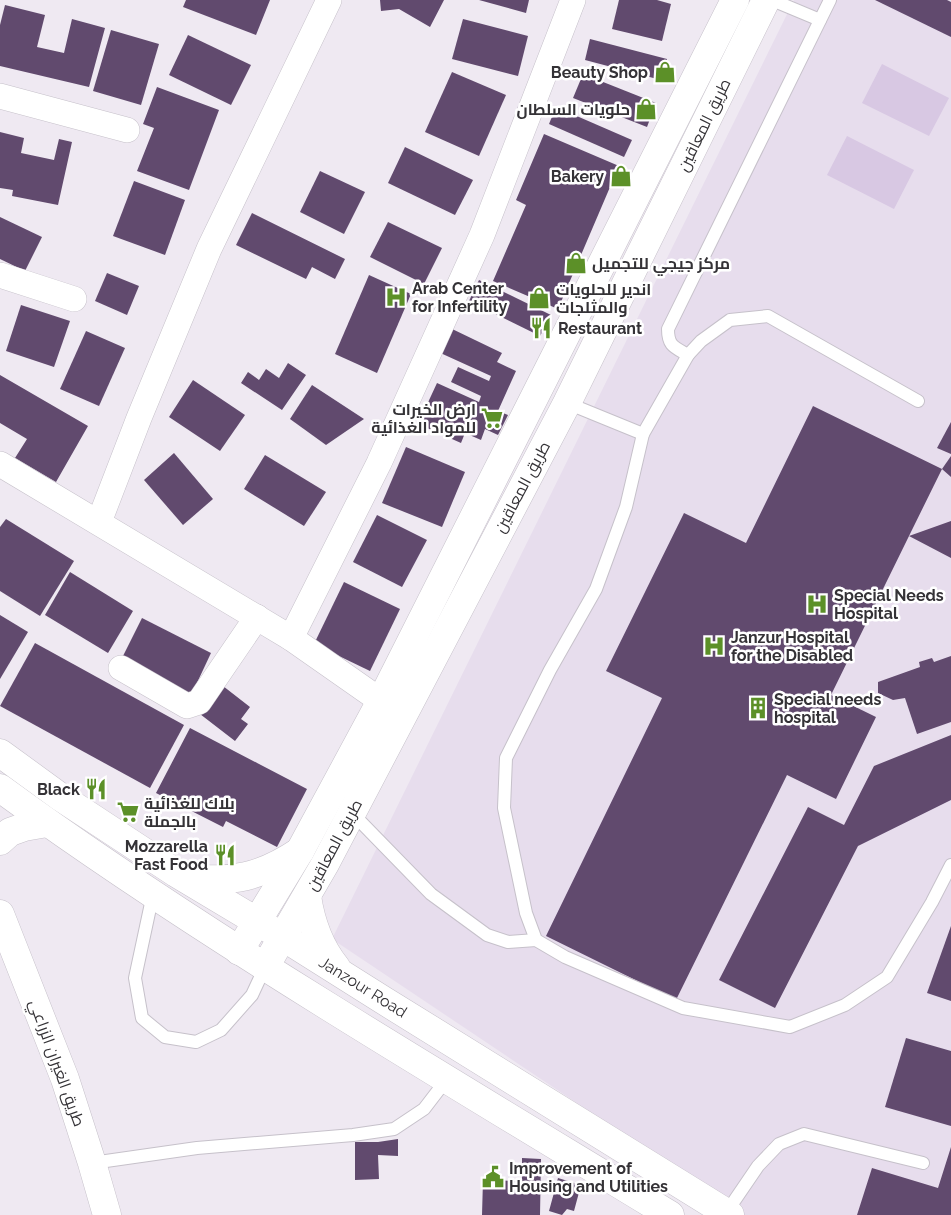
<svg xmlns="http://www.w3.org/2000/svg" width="951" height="1215" viewBox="0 0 951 1215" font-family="Raleway,Cairo,sans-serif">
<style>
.built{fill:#e7dded}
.green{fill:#d8c8e3}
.building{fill:#614a6e}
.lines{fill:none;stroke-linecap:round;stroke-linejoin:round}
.service-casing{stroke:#c6c1ca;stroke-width:14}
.minor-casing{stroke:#c6c1ca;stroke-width:26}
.tertiary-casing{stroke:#c6c1ca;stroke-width:29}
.primary-casing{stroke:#c6c1ca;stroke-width:29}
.service{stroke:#fff;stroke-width:12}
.minor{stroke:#fff;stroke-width:25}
.tertiary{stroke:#fff;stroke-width:28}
.primary{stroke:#fff;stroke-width:28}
.labels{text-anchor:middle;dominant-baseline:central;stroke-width:5;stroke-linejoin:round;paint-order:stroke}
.poi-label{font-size:16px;font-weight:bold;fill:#343236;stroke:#fff;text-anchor:start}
.street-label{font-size:16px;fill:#343236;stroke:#fff}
</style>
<rect width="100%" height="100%" fill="#efe9f2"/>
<!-- built -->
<path class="built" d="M 794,0 L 951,0 L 951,1215 L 744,1215 L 332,939 Z"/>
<!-- green -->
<g class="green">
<path d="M 882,64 L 949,98 L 929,136 L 862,103 Z"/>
<path d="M 847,136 L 914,170 L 894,209 L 827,175 Z"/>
</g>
<!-- building -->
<g class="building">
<path d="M 186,0 L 270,0 L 256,35 L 183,7 Z"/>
<path d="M 380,0 L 444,0 L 430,27 L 399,9 L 381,11 Z"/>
<path d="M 479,0 L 529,0 L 526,13 Z"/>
<path d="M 619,0 L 657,0 L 671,4 L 662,41 L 612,29 Z"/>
<path d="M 875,0 L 947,0 L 951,2 L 951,37 Z"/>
<path d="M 5,5 L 45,15 L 37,47 L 64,53 L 72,19 L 105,28 L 89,87 L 0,66 L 0,25 Z"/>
<path d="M 463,19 L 528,36 L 518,76 L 452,59 Z"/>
<path d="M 111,30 L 159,44 L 141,105 L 93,91 Z"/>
<path d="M 188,35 L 251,65 L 231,105 L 169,75 Z"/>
<path d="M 590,39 L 667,59 L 661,80 L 585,60 Z"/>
<path d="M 452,72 L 506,95 L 479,156 L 425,132 Z"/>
<path d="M 583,74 L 656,103 L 647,127 L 573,98 Z"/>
<path d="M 157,87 L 219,110 L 189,190 L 137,171 L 154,128 L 143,124 Z"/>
<path d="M 556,107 L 632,140 L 624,157 L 549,124 Z"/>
<path d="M 0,132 L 24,138 L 21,153 L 54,160 L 59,139 L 72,142 L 58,205 L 12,196 L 13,190 L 0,188 Z"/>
<path d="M 544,134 L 619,166 L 558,309 L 493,281 L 526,205 L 516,200 Z"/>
<path d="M 405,147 L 473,180 L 455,215 L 388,183 Z"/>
<path d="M 320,171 L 365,192 L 344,234 L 300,212 Z"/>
<path d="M 134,181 L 185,200 L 165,255 L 113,236 Z"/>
<path d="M 252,213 L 345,259 L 335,279 L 312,267 L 306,279 L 236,245 Z"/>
<path d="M 0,217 L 42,237 L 25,271 L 0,259 Z"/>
<path d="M 388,222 L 442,248 L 424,284 L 370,257 Z"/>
<path d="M 107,273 L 139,286 L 127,315 L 95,301 Z"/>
<path d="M 369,275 L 411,294 L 377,373 L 335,354 Z"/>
<path d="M 479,280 L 551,315 L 540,336 L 469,301 Z"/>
<path d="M 21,305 L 70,321 L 54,367 L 6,351 Z"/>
<path d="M 448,327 L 502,353 L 497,362 L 516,371 L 498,411 L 508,415 L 498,435 L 485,429 L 481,440 L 465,433 L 461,443 L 418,424 L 437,383 L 479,402 L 481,396 L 451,382 L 458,367 L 489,381 L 491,376 L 436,351 Z"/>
<path d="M 86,331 L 125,348 L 99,406 L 60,389 Z"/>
<path d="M 288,363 L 306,375 L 282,410 L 241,383 L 248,372 L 259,380 L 266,369 L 279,378 Z"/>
<path d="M 0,375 L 88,426 L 56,482 L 15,458 L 27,439 L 0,423 Z"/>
<path d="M 193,380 L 245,415 L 220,451 L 169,417 Z"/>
<path d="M 312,385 L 364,419 L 326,445 L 290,419 Z"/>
<path d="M 813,406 L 942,469 L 909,536 L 951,521 L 951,558 L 909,536 L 831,695 L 876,717 L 836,799 L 787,775 L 676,1000 L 546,936 L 662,698 L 606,671 L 684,513 L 746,543 Z"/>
<path d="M 951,422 L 951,454 L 937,448 Z"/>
<path d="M 406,447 L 465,472 L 442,527 L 382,503 Z"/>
<path d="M 174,453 L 213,499 L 183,525 L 144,480 Z"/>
<path d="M 265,455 L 326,492 L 304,526 L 244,489 Z"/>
<path d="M 951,456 L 951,477 L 942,469 Z"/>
<path d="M 377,515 L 427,540 L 402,587 L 353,562 Z"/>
<path d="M 6,519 L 74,561 L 40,616 L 0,591 L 0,527 Z"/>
<path d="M 70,572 L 133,611 L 108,653 L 45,615 Z"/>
<path d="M 344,582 L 400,609 L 370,671 L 314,644 Z"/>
<path d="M 0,615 L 28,632 L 0,679 Z"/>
<path d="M 142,618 L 211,653 L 188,702 L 118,666 Z"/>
<path d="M 35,643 L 184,725 L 150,788 L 0,706 Z"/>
<path d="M 951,656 L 951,722 L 917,734 L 905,698 L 893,700 L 878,693 L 878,682 L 920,667 L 919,662 L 932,658 L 934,662 Z"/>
<path d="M 223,686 L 250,707 L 241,719 L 248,724 L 235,741 L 200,714 Z"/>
<path d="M 190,728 L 307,789 L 277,847 L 226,821 L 223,827 L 156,793 Z"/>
<path d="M 951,735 L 951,800 L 858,846 L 775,1008 L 719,980 L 808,807 L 844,825 L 874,766 Z"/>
<path d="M 951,926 L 951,1001 L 927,993 Z"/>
<path d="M 906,1038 L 951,1051 L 951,1126 L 885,1107 Z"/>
<path d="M 398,1139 L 398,1156 L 378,1155 L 379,1179 L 355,1180 L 355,1142 L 378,1142 Z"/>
<path d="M 951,1147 L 951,1215 L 857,1215 L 872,1168 L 938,1188 Z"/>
<path d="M 522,1158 L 541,1159 L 540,1215 L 482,1215 L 483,1180 L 522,1181 Z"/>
<path d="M 558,1178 L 581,1185 L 574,1211 L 567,1209 L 562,1215 L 549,1211 Z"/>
</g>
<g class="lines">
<!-- service casing -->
<g class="service-casing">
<g id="service">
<path d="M 772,0 L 820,20"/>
<path d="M 688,355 C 674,347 668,346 668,329 L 830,0"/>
<path d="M 567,403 L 643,434 L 688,355 L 701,341 L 730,320 L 768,316 L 918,401"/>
<path d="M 643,434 L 626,507 L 596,589 L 550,670 L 506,758 L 504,808 L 526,913 L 536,940 L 565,957 L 683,1008 L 790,1027 L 845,1005 L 887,977 L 932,902 L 951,865"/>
<path d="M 352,813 L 431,894 L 487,935 L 508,942 L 536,940"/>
<path d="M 153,894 L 135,978 L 142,1018 L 165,1037 L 196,1042 L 221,1030 L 252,995 L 265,967"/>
<path d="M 92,1163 L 197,1148 L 353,1135 L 394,1129 L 424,1109 L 447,1079"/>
<path d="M 726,1213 L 758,1166 L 779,1144 L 804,1134 L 923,1163"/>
</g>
</g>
<!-- minor casing -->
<g class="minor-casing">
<g id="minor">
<path d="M 0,96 L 127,130"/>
<path d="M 0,275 L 74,299"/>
<path d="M 0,464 L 291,638 L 381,701"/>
<path d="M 99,522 L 139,418 L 209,249 L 329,0"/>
<path d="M 291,638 L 379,463 L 482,235 L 573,0"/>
<path d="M 121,668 L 187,706 L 199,702 L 257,617"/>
</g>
</g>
<!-- tertiary casing -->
<g class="tertiary-casing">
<g id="tertiary">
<path d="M 0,841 L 10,832 L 24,827 L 47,823"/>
<path d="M 0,914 L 65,1079 L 92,1163 L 107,1215"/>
<path d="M 239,951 L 300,851 L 381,701 L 735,0"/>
<path d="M 265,967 L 325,864 L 567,403 L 766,0"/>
</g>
</g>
<!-- primary casing -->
<g class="primary-casing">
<g id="primary">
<path d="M 0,753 L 59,796 L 176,873 L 283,937 L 383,1000 L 730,1215"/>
<path d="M 0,788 C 105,865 215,936 326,1005 C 440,1076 555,1145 670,1215"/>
<path d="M 185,876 C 230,885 263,876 300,851"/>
<path d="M 307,896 C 311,923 319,946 336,967"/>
</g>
</g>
<!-- service -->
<use href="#service" class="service"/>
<!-- minor -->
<use href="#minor" class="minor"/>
<!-- tertiary -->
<use href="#tertiary" class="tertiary"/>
<!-- primary -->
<use href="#primary" class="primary"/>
</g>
<!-- icons -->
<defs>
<g id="shop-bare" transform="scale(1.725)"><path d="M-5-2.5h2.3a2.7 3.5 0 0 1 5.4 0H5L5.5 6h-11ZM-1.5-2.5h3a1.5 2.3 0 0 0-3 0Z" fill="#5c9028" stroke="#fff" stroke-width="2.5" paint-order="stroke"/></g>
<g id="hospital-bare" transform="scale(1.725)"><path d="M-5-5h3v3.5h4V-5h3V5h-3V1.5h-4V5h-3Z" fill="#5c9028" stroke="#fff" stroke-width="2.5" paint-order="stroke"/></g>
<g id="restaurant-bare" transform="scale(1.725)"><path d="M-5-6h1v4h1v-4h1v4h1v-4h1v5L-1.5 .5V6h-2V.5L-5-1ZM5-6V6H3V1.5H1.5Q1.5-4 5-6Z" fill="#5c9028" stroke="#fff" stroke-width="2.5" paint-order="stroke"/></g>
<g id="supermarket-bare" transform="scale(1.725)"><path d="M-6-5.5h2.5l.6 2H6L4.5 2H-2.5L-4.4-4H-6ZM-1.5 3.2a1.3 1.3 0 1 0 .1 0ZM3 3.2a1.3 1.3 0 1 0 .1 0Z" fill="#5c9028" stroke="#fff" stroke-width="2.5" paint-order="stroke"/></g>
<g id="building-bare" transform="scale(1.725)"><path d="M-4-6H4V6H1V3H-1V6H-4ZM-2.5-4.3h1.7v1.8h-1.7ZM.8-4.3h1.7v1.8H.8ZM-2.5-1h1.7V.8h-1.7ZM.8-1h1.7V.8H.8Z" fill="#5c9028" stroke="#fff" stroke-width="2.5" paint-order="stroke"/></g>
<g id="civic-bare" transform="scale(1.725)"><path d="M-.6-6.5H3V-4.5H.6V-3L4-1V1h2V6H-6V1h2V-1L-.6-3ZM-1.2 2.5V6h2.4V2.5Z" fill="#5c9028" stroke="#fff" stroke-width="2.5" paint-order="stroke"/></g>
</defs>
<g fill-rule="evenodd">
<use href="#shop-bare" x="665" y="72"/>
<use href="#shop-bare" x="646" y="109"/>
<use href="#shop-bare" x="621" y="176"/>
<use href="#shop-bare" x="576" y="263"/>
<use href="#hospital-bare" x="396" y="297"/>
<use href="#shop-bare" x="539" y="298"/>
<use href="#restaurant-bare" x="541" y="328"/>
<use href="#supermarket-bare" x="492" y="418"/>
<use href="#hospital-bare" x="817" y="604"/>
<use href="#hospital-bare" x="714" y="646"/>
<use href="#building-bare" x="758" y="708"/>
<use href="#restaurant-bare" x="96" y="789"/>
<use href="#supermarket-bare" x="128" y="812"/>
<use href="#restaurant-bare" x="225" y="855"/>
<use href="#civic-bare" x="493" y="1177"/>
</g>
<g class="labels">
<!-- poi labels -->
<g class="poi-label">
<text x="648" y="72" text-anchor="end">Beauty Shop</text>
<text x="630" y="109" text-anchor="end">حلويات السلطان</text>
<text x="604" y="176" text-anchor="end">Bakery</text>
<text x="592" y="263">مركز جيجي للتجميل</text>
<text x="412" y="288">Arab Center<tspan x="412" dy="18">for Infertility</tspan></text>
<text x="556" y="289">اندير للحلويات<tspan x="556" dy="18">والمثلجات</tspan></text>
<text x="558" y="328">Restaurant</text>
<text x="476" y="409" text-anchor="end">ارض الخيرات<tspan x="476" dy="18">للمواد الغذائية</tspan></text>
<text x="834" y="595">Special Needs<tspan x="834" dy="18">Hospital</tspan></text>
<text x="731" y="637">Janzur Hospital<tspan x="731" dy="18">for the Disabled</tspan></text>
<text x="774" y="699">Special needs<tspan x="774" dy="18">hospital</tspan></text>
<text x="80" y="789" text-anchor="end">Black</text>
<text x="144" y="803">بلاك للغذائية<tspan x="144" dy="18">بالجملة</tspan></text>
<text x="208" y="846" text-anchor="end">Mozzarella<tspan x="208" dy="18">Fast Food</tspan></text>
<text x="509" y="1168">Improvement of<tspan x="509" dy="18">Housing and Utilities</tspan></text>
</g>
<!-- street labels -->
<g class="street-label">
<text transform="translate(704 125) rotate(-64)">طريق المعاقين</text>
<text transform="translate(522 487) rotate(-62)">طريق المعاقين</text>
<text transform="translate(334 845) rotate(-62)">طريق المعاقين</text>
<text transform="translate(363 987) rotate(32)">Janzour Road</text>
<text transform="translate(57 1063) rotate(70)">طريق الغيران الزراعي</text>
</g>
</g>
</svg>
